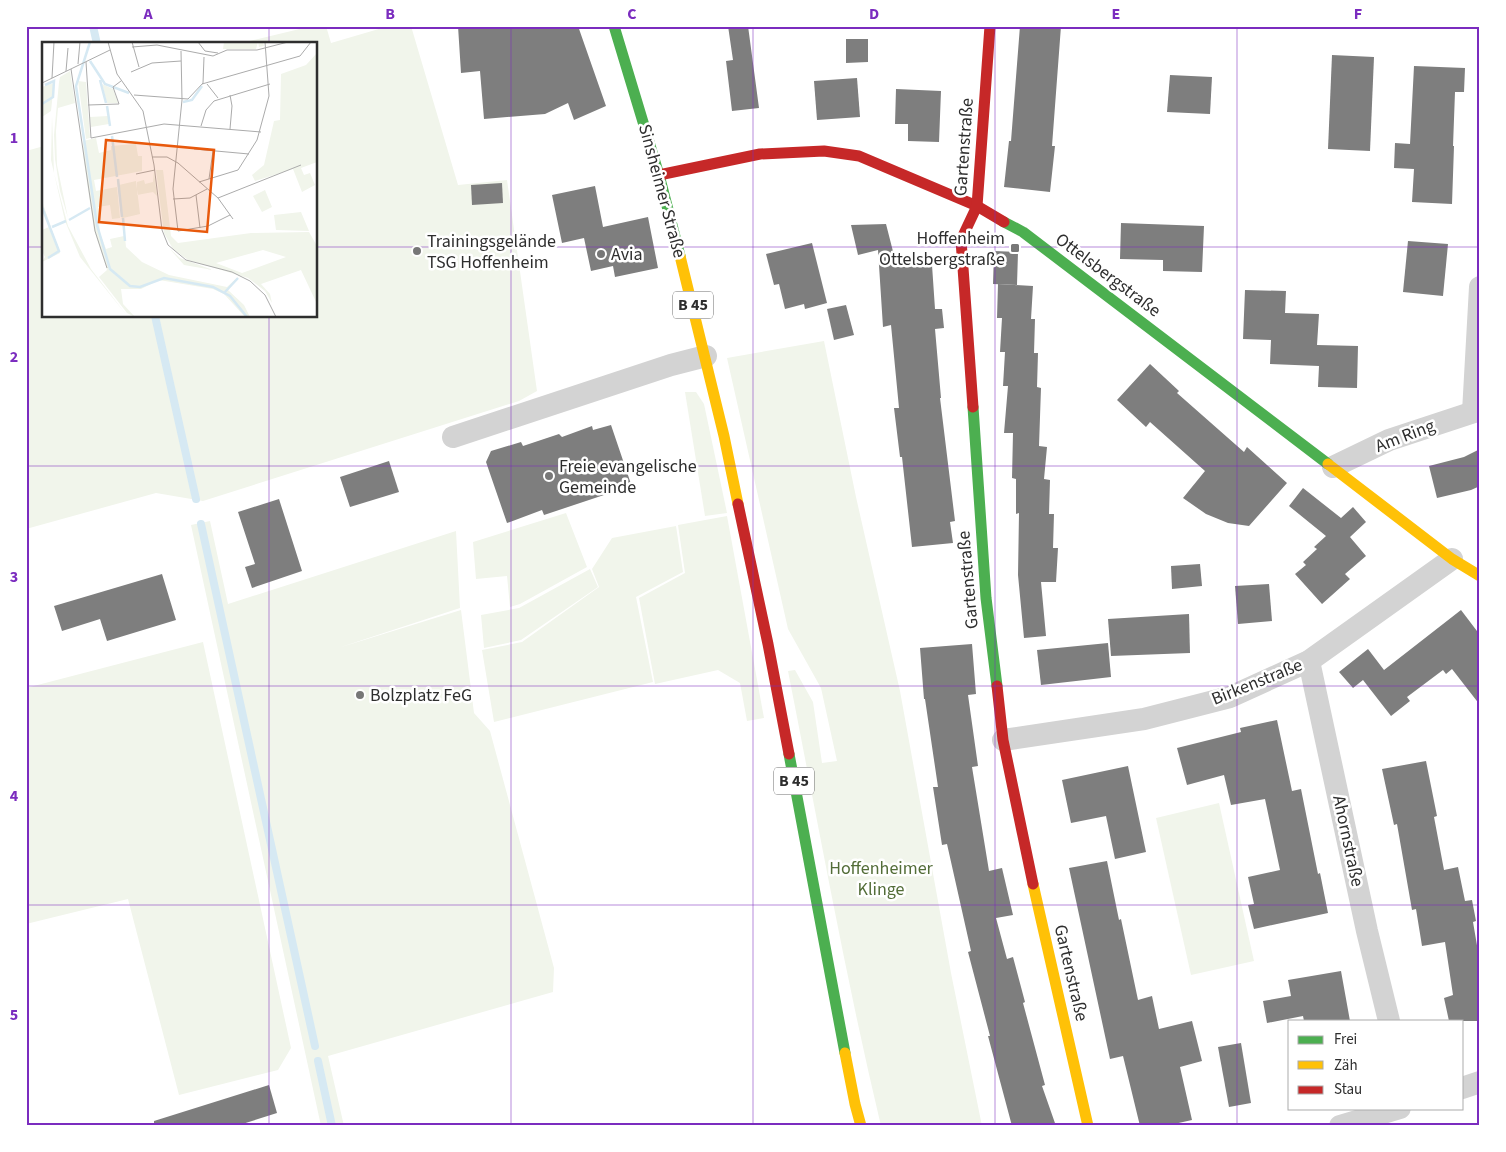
<svg xmlns="http://www.w3.org/2000/svg" width="1506" height="1152" viewBox="0 0 1506 1152" font-family="'Source Sans 3',sans-serif">
<style>
.green{fill:#f1f5eb}
.lines{fill:none;stroke-linecap:round;stroke-linejoin:round}
.stream{stroke:#d6e9f3;stroke-width:8}
.building{fill:#7e7e7e}
.street{stroke:#d3d3d3;stroke-width:22}
.fast{stroke:#4caf50;stroke-width:11}
.slow{stroke:#ffc107;stroke-width:11}
.jam{stroke:#c62828;stroke-width:11}
.grid{fill:none;stroke:#7b2cbf;stroke-width:1;stroke-opacity:0.55}
.poi-dot{fill:#777;stroke:#fff;stroke-width:2}
.labels{text-anchor:middle;dominant-baseline:central;stroke-width:5;stroke-linejoin:round;paint-order:stroke}
.shield{fill:#fff;stroke:#6d6d6d;stroke-width:1}
.shield-label{font-size:16px;font-weight:bold;fill:#2e2e2e}
.street-label{font-size:18px;fill:#2e2e2e;stroke:#fff}
.poi-label{font-size:18px;fill:#2e2e2e;stroke:#fff;text-anchor:start}
.park-label{font-size:18px;fill:#536d38;stroke:#fff}
.inset-river{fill:none;stroke:#d6e9f3;stroke-width:2.5}
.inset-road{fill:none;stroke:#ababab;stroke-width:1}
.view{fill:#e8590c;fill-opacity:0.15;stroke:#e8590c;stroke-width:2.5}
.inset-edge{fill:none;stroke:#2e2e2e;stroke-width:2.5}
.neatline{fill:none;stroke:#7b2cbf;stroke-width:2}
.grid-label{font-size:16px;text-anchor:middle;font-weight:bold;fill:#7b2cbf}
</style>
<rect width="100%" height="100%" fill="#fff"/>
<!-- green -->
<g class="green">
<path d="M 312,26 L 326,26 L 331,43 L 389,26 L 411,26 L 458,185 L 507,180 L 537,391 L 519,401 L 203,501 L 156,493 L 26,529 L 26,151 L 44,146 L 44,316 L 316,316 L 316,44 L 237,44 Z"/>
<path d="M 824,341 L 856,497 L 900,691 L 951,973 L 982,1126 L 881,1126 C 845,975 818,823 788,671 L 795,670 L 813,702 L 822,763 L 837,761 L 821,688 L 788,629 L 727,358 Z"/>
<path d="M 685,392 L 696,392 L 704,404 L 727,513 L 705,516 Z"/>
<path d="M 566,513 L 587,567 L 520,604 L 510,607 L 507,576 L 476,579 L 473,542 Z"/>
<path d="M 727,516 L 764,718 L 747,721 L 740,683 L 718,670 L 655,684 L 639,598 L 685,573 L 678,525 Z"/>
<path d="M 210,521 L 228,604 L 456,531 L 460,608 L 338,648 L 461,610 L 474,713 L 490,731 L 554,968 L 553,992 L 328,1056 L 344,1126 L 321,1126 L 191,525 Z"/>
<path d="M 676,526 L 683,572 L 636,597 L 653,682 L 494,722 L 482,650 L 522,642 L 599,587 L 592,569 L 612,538 Z"/>
<path d="M 590,569 L 598,587 L 521,640 L 484,648 L 481,615 L 519,608 Z"/>
<path d="M 203,642 L 291,1048 L 278,1070 L 179,1095 L 128,899 L 26,924 L 26,688 Z"/>
<path d="M 1219,803 L 1254,961 L 1191,975 L 1156,818 Z"/>
</g>
<g class="lines">
<!-- stream -->
<g class="stream">
<path d="M 93,26 L 97,44"/>
<path d="M 155,316 L 196,499"/>
<path d="M 201,524 L 315,1046"/>
<path d="M 318,1061 L 332,1126"/>
</g>
</g>
<!-- building -->
<g class="building">
<path d="M 458,26 L 578,26 L 606,106 L 574,120 L 568,103 L 545,114 L 484,119 L 480,71 L 461,73 Z"/>
<path d="M 728,26 L 748,26 L 759,108 L 732,111 L 726,61 L 733,60 Z"/>
<path d="M 1020,26 L 1061,26 L 1052,146 L 1055,146 L 1050,192 L 1004,187 L 1009,141 L 1011,141 Z"/>
<path d="M 846,39 L 868,39 L 868,62 L 846,63 Z"/>
<path d="M 1332,55 L 1374,57 L 1370,151 L 1328,149 Z"/>
<path d="M 1414,66 L 1465,68 L 1464,92 L 1455,92 L 1453,146 L 1454,146 L 1452,204 L 1412,202 L 1414,169 L 1394,168 L 1395,143 L 1410,144 Z"/>
<path d="M 1170,75 L 1212,77 L 1210,114 L 1167,112 Z"/>
<path d="M 857,78 L 860,117 L 817,120 L 814,81 Z"/>
<path d="M 896,89 L 941,91 L 939,142 L 908,141 L 908,124 L 895,124 Z"/>
<path d="M 502,183 L 503,203 L 472,205 L 471,185 Z"/>
<path d="M 595,186 L 603,227 L 648,217 L 658,268 L 615,277 L 613,266 L 591,271 L 584,238 L 562,243 L 552,195 Z"/>
<path d="M 1121,223 L 1204,226 L 1202,272 L 1163,271 L 1163,260 L 1120,259 Z"/>
<path d="M 886,224 L 897,267 L 932,265 L 935,309 L 942,309 L 944,328 L 935,329 L 941,398 L 940,398 L 955,521 L 950,522 L 953,543 L 912,547 L 902,457 L 900,457 L 894,408 L 899,408 L 891,325 L 883,327 L 878,250 L 858,255 L 851,225 Z"/>
<path d="M 1408,241 L 1448,244 L 1443,296 L 1403,292 Z"/>
<path d="M 812,243 L 827,303 L 805,309 L 804,304 L 785,309 L 779,284 L 774,285 L 766,254 Z"/>
<path d="M 994,251 L 1018,252 L 1017,285 L 993,284 Z"/>
<path d="M 998,284 L 1033,286 L 1031,319 L 1035,319 L 1034,353 L 1038,353 L 1037,387 L 1041,388 L 1039,446 L 1047,447 L 1044,479 L 1050,480 L 1049,514 L 1054,514 L 1053,548 L 1058,548 L 1056,582 L 1041,582 L 1046,636 L 1024,638 L 1018,575 L 1019,513 L 1016,514 L 1016,479 L 1012,478 L 1013,433 L 1004,433 L 1008,386 L 1003,386 L 1005,352 L 1000,352 L 1002,318 L 997,318 Z"/>
<path d="M 1245,290 L 1286,291 L 1285,313 L 1319,314 L 1317,345 L 1358,346 L 1357,388 L 1318,387 L 1319,366 L 1270,364 L 1271,340 L 1243,339 Z"/>
<path d="M 846,305 L 854,335 L 834,340 L 827,309 Z"/>
<path d="M 1150,364 L 1179,391 L 1177,393 L 1244,452 L 1247,447 L 1287,483 L 1249,526 L 1228,523 L 1206,514 L 1183,498 L 1205,471 L 1150,422 L 1146,427 L 1117,400 Z"/>
<path d="M 611,425 L 631,484 L 612,491 L 613,492 L 544,515 L 542,510 L 507,523 L 486,462 L 491,451 L 521,442 L 523,446 L 559,434 L 562,437 L 592,426 L 593,430 Z"/>
<path d="M 1480,449 L 1480,486 L 1471,490 L 1437,498 L 1429,466 L 1464,457 Z"/>
<path d="M 389,461 L 399,492 L 350,507 L 340,477 Z"/>
<path d="M 1303,488 L 1341,518 L 1353,507 L 1366,522 L 1350,537 L 1366,556 L 1345,574 L 1350,579 L 1322,604 L 1295,574 L 1306,565 L 1303,562 L 1317,549 L 1314,547 L 1326,536 L 1289,506 Z"/>
<path d="M 279,499 L 302,571 L 252,588 L 245,567 L 255,564 L 238,512 Z"/>
<path d="M 1200,564 L 1202,586 L 1172,589 L 1171,566 Z"/>
<path d="M 162,574 L 176,620 L 107,641 L 100,619 L 62,631 L 54,606 Z"/>
<path d="M 1269,584 L 1272,621 L 1238,624 L 1235,586 Z"/>
<path d="M 1461,610 L 1480,635 L 1480,705 L 1452,669 L 1446,674 L 1443,670 L 1407,697 L 1410,701 L 1391,716 L 1363,680 L 1353,688 L 1339,672 L 1368,649 L 1384,670 Z"/>
<path d="M 1189,614 L 1190,653 L 1111,656 L 1108,619 Z"/>
<path d="M 1108,643 L 1111,677 L 1041,685 L 1037,650 Z"/>
<path d="M 972,644 L 976,694 L 968,695 L 978,766 L 972,767 L 989,871 L 1002,868 L 1013,915 L 996,918 L 1007,959 L 1013,957 L 1025,1002 L 1023,1003 L 1045,1085 L 1042,1086 L 1056,1126 L 1012,1126 L 988,1036 L 990,1036 L 968,952 L 971,951 L 947,844 L 942,845 L 933,787 L 938,787 L 925,699 L 924,699 L 920,648 Z"/>
<path d="M 1277,720 L 1292,791 L 1301,789 L 1318,874 L 1320,873 L 1328,913 L 1254,929 L 1248,905 L 1254,904 L 1248,877 L 1280,870 L 1265,799 L 1231,805 L 1224,775 L 1187,785 L 1177,748 L 1241,732 L 1240,728 Z"/>
<path d="M 1426,761 L 1437,816 L 1434,817 L 1444,870 L 1458,867 L 1465,901 L 1472,900 L 1476,921 L 1473,922 L 1480,963 L 1480,1021 L 1449,1021 L 1444,998 L 1453,995 L 1445,942 L 1422,946 L 1416,909 L 1412,910 L 1397,824 L 1394,825 L 1382,769 Z"/>
<path d="M 1128,766 L 1146,852 L 1115,859 L 1106,816 L 1071,823 L 1062,780 Z"/>
<path d="M 1107,861 L 1119,920 L 1121,919 L 1138,1000 L 1152,996 L 1159,1029 L 1192,1021 L 1202,1061 L 1180,1067 L 1192,1120 L 1165,1126 L 1140,1126 L 1123,1056 L 1110,1059 L 1069,868 Z"/>
<path d="M 1341,971 L 1350,1021 L 1304,1021 L 1303,1016 L 1267,1023 L 1263,1001 L 1291,996 L 1288,980 Z"/>
<path d="M 1241,1043 L 1251,1103 L 1229,1107 L 1218,1047 Z"/>
<path d="M 269,1085 L 277,1113 L 236,1126 L 154,1126 L 154,1121 Z"/>
</g>
<g class="lines">
<!-- street -->
<g class="street">
<path d="M 1473,412 L 1480,287"/>
<path d="M 453,437 L 671,365 L 706,356"/>
<path d="M 1333,467 L 1389,440 L 1480,410"/>
<path d="M 1309,661 L 1367,931 L 1389,1021"/>
<path d="M 1003,740 L 1144,719 L 1230,697 L 1309,661 L 1452,559"/>
<path d="M 1462,1088 L 1480,1082"/>
<path d="M 1340,1126 L 1400,1108"/>
</g>
<!-- fast -->
<g class="fast">
<path d="M 614,26 L 659,175 L 680,256"/>
<path d="M 1004,222 L 1023,232 L 1328,464"/>
<path d="M 973,407 L 986,598 L 997,686"/>
<path d="M 789,754 L 845,1053"/>
</g>
<!-- slow -->
<g class="slow">
<path d="M 680,256 L 724,436 L 738,504"/>
<path d="M 1328,464 L 1452,559 L 1480,576"/>
<path d="M 1033,884 L 1088,1126"/>
<path d="M 845,1053 L 855,1104 L 861,1126"/>
</g>
<!-- jam -->
<g class="jam">
<path d="M 659,175 L 760,154 L 824,151 L 859,156 L 977,206 L 1004,222"/>
<path d="M 973,407 L 961,240 L 977,206 L 990,26"/>
<path d="M 738,504 L 768,644 L 789,754"/>
<path d="M 997,686 L 1003,740 L 1033,884"/>
</g>
</g>
<!-- grid -->
<path class="grid" d="M 269,26 L 269,44M 511,26 L 511,1126M 753,26 L 753,1126M 995,26 L 995,1126M 1237,26 L 1237,1126M 26,247 L 44,247M 316,247 L 1480,247M 269,316 L 269,1126M 26,466 L 1480,466M 26,686 L 1480,686M 26,905 L 1480,905"/>
<!-- markers -->
<g class="poi-dot">
<rect x="1010" y="243" width="10" height="10" rx="2.5"/>
<circle cx="417" cy="251" r="5"/>
<circle cx="601" cy="254" r="5"/>
<circle cx="549" cy="476" r="5"/>
<circle cx="360" cy="695" r="5"/>
</g>
<g class="labels">
<!-- shield labels -->
<g class="shield">
<rect x="673" y="291.5" width="40" height="27" rx="4"/>
<rect x="774" y="767.5" width="40" height="27" rx="4"/>
</g>
<g class="shield-label">
<text x="693" y="305">B 45</text>
<text x="794" y="781">B 45</text>
</g>
<!-- street labels -->
<g class="street-label">
<text transform="translate(964 147) rotate(-86)">Gartenstraße</text>
<text transform="translate(662 191) rotate(75)">Sinsheimer Straße</text>
<text transform="translate(1108 275) rotate(37)">Ottelsbergstraße</text>
<text transform="translate(1405 436) rotate(-21)">Am Ring</text>
<text transform="translate(968 580) rotate(-95)">Gartenstraße</text>
<text transform="translate(1257 682) rotate(-22)">Birkenstraße</text>
<text transform="translate(1348 841) rotate(78)">Ahornstraße</text>
<text transform="translate(1071 973) rotate(77)">Gartenstraße</text>
</g>
<!-- poi labels -->
<g class="poi-label">
<text x="1005" y="238" text-anchor="end">Hoffenheim<tspan x="1005" dy="21">Ottelsbergstraße</tspan></text>
<text x="427" y="241">Trainingsgelände<tspan x="427" dy="21">TSG Hoffenheim</tspan></text>
<text x="611" y="254">Avia</text>
<text x="559" y="466">Freie evangelische<tspan x="559" dy="21">Gemeinde</tspan></text>
<text x="370" y="695">Bolzplatz FeG</text>
</g>
<!-- park labels -->
<g class="park-label">
<text x="881" y="868">Hoffenheimer<tspan x="881" dy="21">Klinge</tspan></text>
</g>
</g>
<!-- overview -->
<g transform="translate(42 42)">
<rect width="275" height="275" fill="#fff"/>
<path d="M 182,0 L 221,0 L 222,4 L 217,5 L 216,0 L 214,7 L 181,7 ZM 275,11 L 275,120 L 259,126 L 262,133 L 268,131 L 273,143 L 260,150 L 251,127 L 213,139 L 210,133 L 222,123 L 232,79 L 238,78 L 239,32 L 264,23 ZM 28,29 L 33,61 L 16,66 L 14,89 L 15,123 L 26,176 L 18,149 L 13,117 L 12,93 L 17,40 L 18,35 ZM 36,39 L 44,40 L 48,96 L 44,97 ZM 12,41 L 9,69 L 0,75 L 0,45 ZM 60,42 L 71,47 L 76,61 L 65,61 ZM 10,73 L 12,131 L 26,184 L 49,227 L 86,275 L 38,215 L 23,179 L 9,118 ZM 66,74 L 67,82 L 49,85 L 48,75 ZM 54,96 L 57,111 L 69,108 L 69,104 L 94,102 L 96,114 L 100,114 L 100,129 L 52,138 L 54,149 L 75,145 L 78,176 L 70,177 L 68,163 L 56,165 L 58,191 L 64,207 L 70,205 L 68,197 L 82,194 L 75,137 L 77,143 L 94,139 L 98,172 L 81,176 L 84,205 L 100,220 L 127,233 L 185,245 L 197,234 L 186,248 L 202,263 L 208,275 L 203,275 L 182,252 L 171,247 L 117,238 L 99,247 L 79,247 L 81,262 L 93,275 L 85,271 L 57,235 L 65,228 L 52,188 L 41,113 L 41,99 ZM 114,128 L 121,128 L 129,194 L 136,201 L 209,191 L 267,190 L 275,204 L 275,262 L 259,228 L 219,242 L 228,252 L 230,261 L 223,249 L 206,236 L 146,218 L 131,207 L 122,191 ZM 221,208 L 244,215 L 200,231 L 174,221 ZM 112,130 L 115,154 L 111,150 L 95,153 L 95,140 L 102,138 L 103,142 L 111,140 ZM 223,148 L 230,165 L 220,170 L 211,154 ZM 0,159 L 18,211 L 0,220 L 3,215 L 0,209 L 0,188 L 7,185 ZM 259,170 L 267,189 L 234,188 L 232,173 ZM 127,206 L 138,216 L 171,228 L 142,223 Z" fill="#f1f5eb" fill-rule="evenodd"/>
<path class="inset-river" d="M 48,0 L 34,44 L 55,183 L 68,227 L 88,244 L 98,245 L 122,236 L 171,245 L 188,254 L 205,275M 48,19 L 63,42 L 87,51M 58,38 L 64,61M 141,60 L 150,58 L 160,44M 0,62 L 11,55 L 12,39 L 3,43M 65,64 L 68,84M 70,94 L 75,135M 76,137 L 80,175M 0,165 L 17,209 L 6,216M 81,176 L 83,199M 27,178 L 48,166M 10,185 L 24,179M 183,250 L 196,236"/>
<path class="inset-road" d="M 66,0 L 75,32 L 101,69 L 112,123 L 120,188 L 126,203 L 144,218 L 190,230 L 208,239 L 223,253 L 234,275M 90,0 L 97,25M 156,0 L 163,9 L 176,11M 90,5 L 115,3 L 171,14 L 185,8 L 215,8 L 246,0M 139,9 L 140,58 L 131,147 L 136,189 L 166,184 L 188,173M 44,20 L 49,96 L 122,82 L 219,90M 36,22 L 38,0M 29,27 L 53,189 L 65,226M 24,29 L 26,6M 89,30 L 110,21 L 139,19M 10,36 L 12,0M 0,41 L 68,8M 160,42 L 258,14 L 269,0M 165,42 L 176,56M 92,53 L 146,57 L 161,41 L 162,15M 188,53 L 190,64 L 188,87M 46,63 L 77,62 L 71,45 L 79,39M 159,84 L 164,68 L 172,59 L 228,42M 152,107 L 207,112M 110,115 L 125,115 L 136,121 L 176,156 L 191,177M 94,132 L 113,128M 167,137 L 171,109M 157,140 L 196,128 L 215,98 L 227,54 L 223,0M 154,153 L 158,186M 176,156 L 259,123M 131,157 L 148,156 L 165,147"/>
<path class="view" d="M 64,98 L 172,108 L 165,190 L 57,180 Z"/>
<rect width="275" height="275" class="inset-edge"/>
</g>
<!-- border -->
<rect width="1506" height="1152" fill="none" stroke="#ffffff" stroke-width="55"/>
<!-- legend -->
<rect x="1288" y="1020" width="175" height="90" fill="#ffffff" stroke="#ababab"/>
<rect x="1298" y="1036" width="25" height="8" fill="#4caf50" stroke="#ababab"/>
<text x="1334" y="1044" font-size="15" fill="#2e2e2e">Frei</text>
<rect x="1298" y="1061" width="25" height="8" fill="#ffc107" stroke="#ababab"/>
<text x="1334" y="1070" font-size="15" fill="#2e2e2e">Zäh</text>
<rect x="1298" y="1086" width="25" height="8" fill="#c62828" stroke="#ababab"/>
<text x="1334" y="1094" font-size="15" fill="#2e2e2e">Stau</text>
<rect x="28" y="28" width="1450" height="1096" class="neatline"/>
<g class="grid-label">
<text x="148" y="19">A</text>
<text x="390" y="19">B</text>
<text x="632" y="19">C</text>
<text x="874" y="19">D</text>
<text x="1116" y="19">E</text>
<text x="1358" y="19">F</text>
<text x="14" y="143">1</text>
<text x="14" y="362">2</text>
<text x="14" y="582">3</text>
<text x="14" y="801">4</text>
<text x="14" y="1020">5</text>
</g>
</svg>
